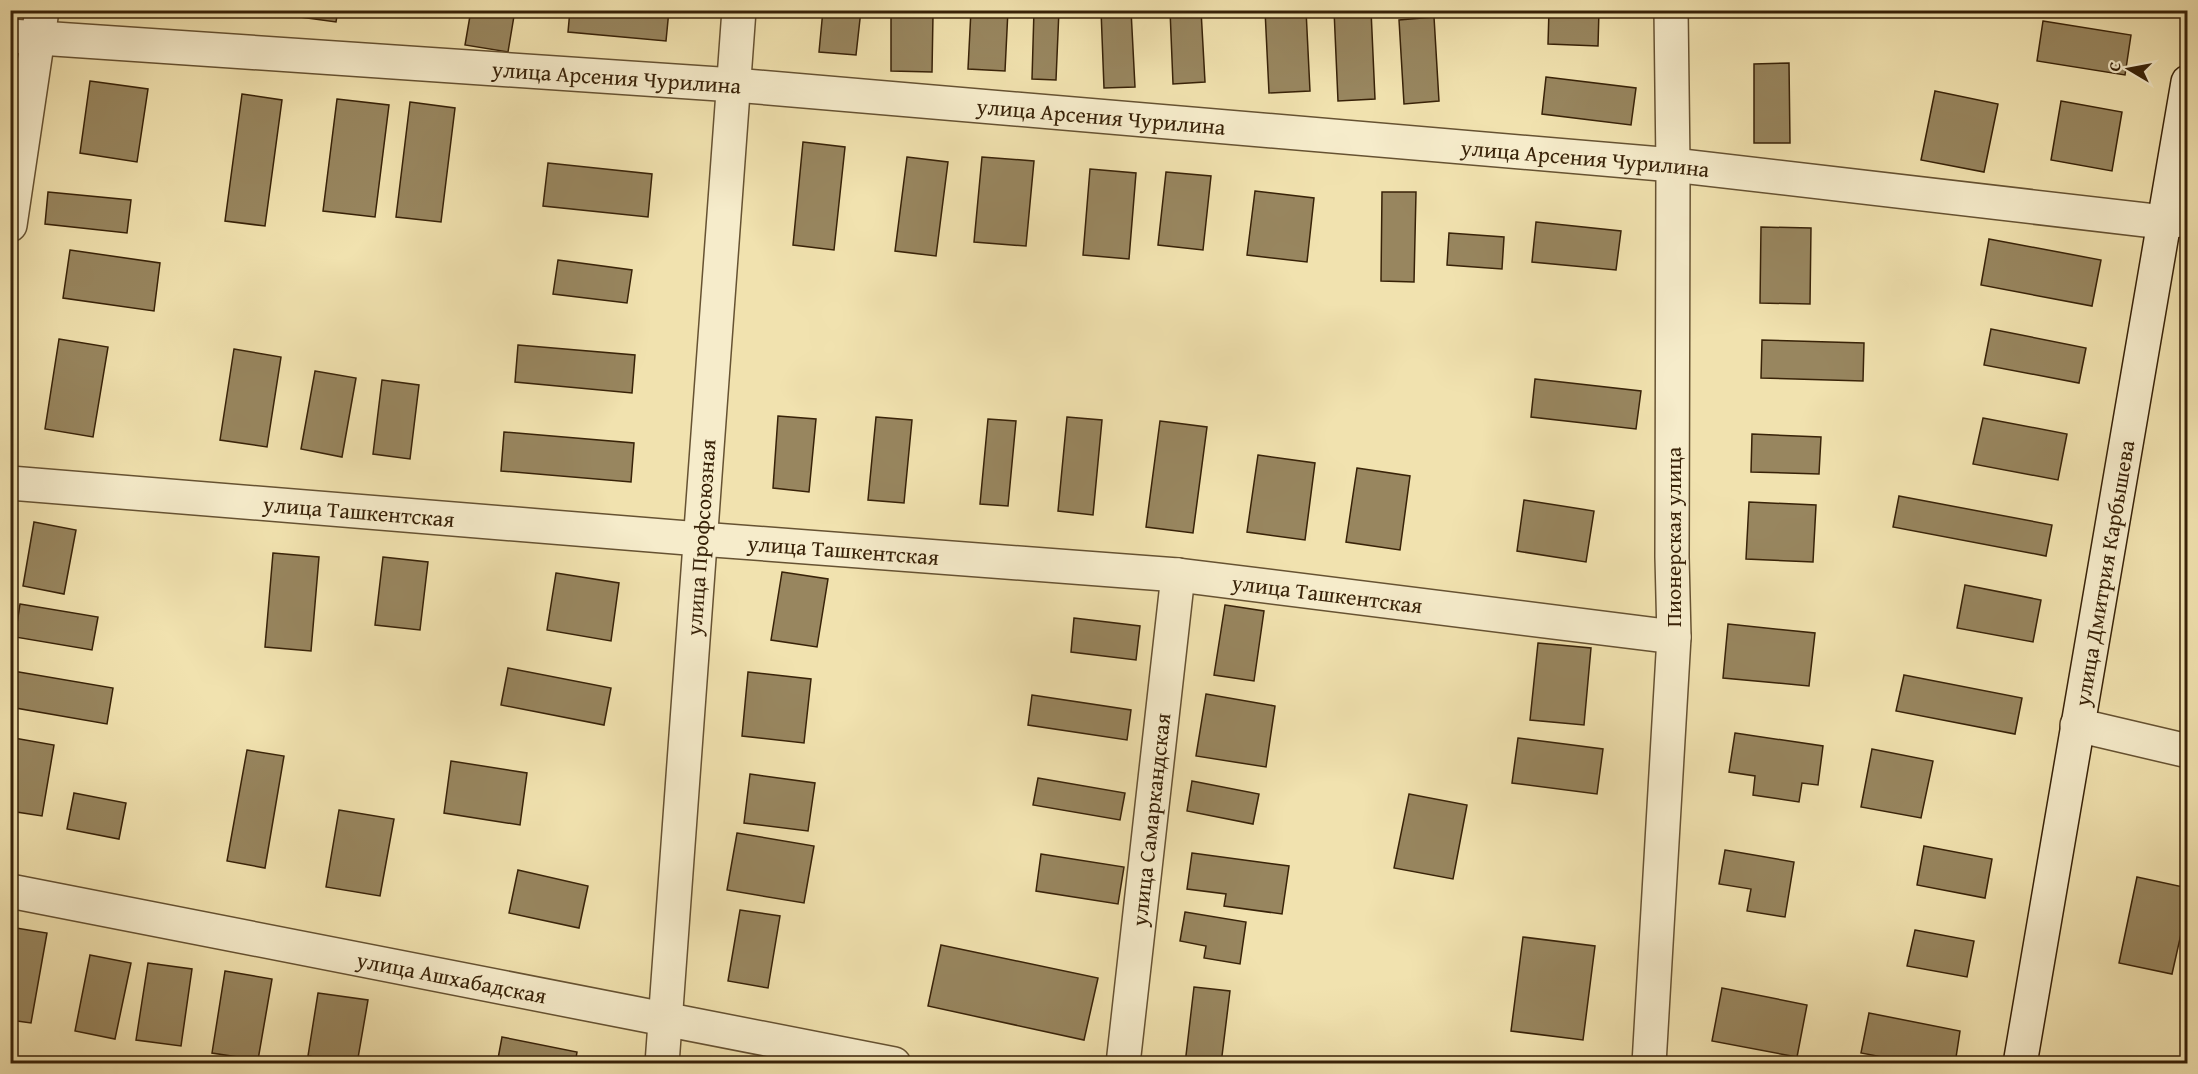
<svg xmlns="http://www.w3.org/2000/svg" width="2198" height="1074" viewBox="0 0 2198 1074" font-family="'Gentium Book Plus',serif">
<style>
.building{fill:#98865f;stroke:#382208;stroke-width:1.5}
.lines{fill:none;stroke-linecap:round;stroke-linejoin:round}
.street-casing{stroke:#665232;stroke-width:36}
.secondary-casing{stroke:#382208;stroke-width:36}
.street{stroke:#f6eccb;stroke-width:33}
.secondary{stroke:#f6eccb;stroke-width:33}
.labels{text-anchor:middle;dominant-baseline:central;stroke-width:4.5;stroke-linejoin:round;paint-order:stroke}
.street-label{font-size:22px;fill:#382208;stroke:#f6eccb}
</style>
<rect width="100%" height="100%" fill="#f1e2af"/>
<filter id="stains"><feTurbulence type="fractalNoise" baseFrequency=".00333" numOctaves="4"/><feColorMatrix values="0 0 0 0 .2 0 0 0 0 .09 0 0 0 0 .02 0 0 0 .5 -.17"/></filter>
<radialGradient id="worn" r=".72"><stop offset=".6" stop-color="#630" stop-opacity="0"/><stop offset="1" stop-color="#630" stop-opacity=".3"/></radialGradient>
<!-- building -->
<g class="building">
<path d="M 294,10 L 338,10 L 336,22 L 293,16 Z"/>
<path d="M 386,10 L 429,10 L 428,17 Z"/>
<path d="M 471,10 L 515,10 L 508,52 L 465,45 Z"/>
<path d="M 570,10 L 669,10 L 666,41 L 568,32 Z"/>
<path d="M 823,10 L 861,10 L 856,55 L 819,52 Z"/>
<path d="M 971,10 L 1008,10 L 1005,71 L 968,69 Z"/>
<path d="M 1034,10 L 1059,10 L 1056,80 L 1032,79 Z"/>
<path d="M 1101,10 L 1131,10 L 1135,87 L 1104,88 Z"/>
<path d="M 1170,10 L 1201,10 L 1205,82 L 1173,84 Z"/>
<path d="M 1265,10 L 1306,10 L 1310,91 L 1269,93 Z"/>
<path d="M 1334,10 L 1371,10 L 1375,99 L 1338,101 Z"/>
<path d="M 1549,10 L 1599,10 L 1598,46 L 1548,44 Z"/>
<path d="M 891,14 L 933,15 L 932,72 L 891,71 Z"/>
<path d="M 1434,17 L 1439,101 L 1404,104 L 1399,20 Z"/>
<path d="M 2043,21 L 2131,35 L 2125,75 L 2037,61 Z"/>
<path d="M 1789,63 L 1790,143 L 1754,143 L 1754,64 Z"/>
<path d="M 1546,77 L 1636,88 L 1631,125 L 1542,114 Z"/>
<path d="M 90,81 L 148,89 L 137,162 L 80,153 Z"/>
<path d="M 1935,91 L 1998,104 L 1984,172 L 1921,160 Z"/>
<path d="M 242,94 L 282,100 L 265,226 L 225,221 Z"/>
<path d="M 337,99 L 389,105 L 375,217 L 323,211 Z"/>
<path d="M 2061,101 L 2122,112 L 2112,171 L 2051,160 Z"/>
<path d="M 410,102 L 455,108 L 441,222 L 396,217 Z"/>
<path d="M 803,142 L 845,147 L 834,250 L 793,245 Z"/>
<path d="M 907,157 L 948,162 L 936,256 L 895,251 Z"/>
<path d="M 982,157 L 1034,161 L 1026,246 L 974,242 Z"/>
<path d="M 548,163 L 652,174 L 648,217 L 543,206 Z"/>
<path d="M 1090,169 L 1136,173 L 1129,259 L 1083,255 Z"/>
<path d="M 1166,172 L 1211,176 L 1203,250 L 1158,245 Z"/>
<path d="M 1255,191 L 1314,198 L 1307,262 L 1247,255 Z"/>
<path d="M 48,192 L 131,200 L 127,233 L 45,224 Z"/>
<path d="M 1382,192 L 1416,192 L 1414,282 L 1381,281 Z"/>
<path d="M 1536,222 L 1621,231 L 1616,270 L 1532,262 Z"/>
<path d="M 1761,227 L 1811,228 L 1810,304 L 1760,303 Z"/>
<path d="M 1449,233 L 1504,237 L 1502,269 L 1447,265 Z"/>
<path d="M 1989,239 L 2101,260 L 2092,306 L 1981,285 Z"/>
<path d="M 70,250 L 160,263 L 154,311 L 63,298 Z"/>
<path d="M 558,260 L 632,270 L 627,303 L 553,294 Z"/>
<path d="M 1991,329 L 2086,348 L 2079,383 L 1984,365 Z"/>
<path d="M 59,339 L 108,347 L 93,437 L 45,429 Z"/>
<path d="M 1762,340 L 1864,343 L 1863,381 L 1761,378 Z"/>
<path d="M 518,345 L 635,355 L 632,393 L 515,382 Z"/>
<path d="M 234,349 L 281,357 L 267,447 L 220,440 Z"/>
<path d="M 315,371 L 356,378 L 342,457 L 301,449 Z"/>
<path d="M 1535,379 L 1641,391 L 1636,429 L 1531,417 Z"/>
<path d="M 382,380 L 419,385 L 410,459 L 373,454 Z"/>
<path d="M 778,416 L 816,419 L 809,492 L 773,488 Z"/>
<path d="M 876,417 L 912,420 L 904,503 L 868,500 Z"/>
<path d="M 1067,417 L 1102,420 L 1093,515 L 1058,511 Z"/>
<path d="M 1983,418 L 2067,434 L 2058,480 L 1973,464 Z"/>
<path d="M 988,419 L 1016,421 L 1008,506 L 980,504 Z"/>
<path d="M 1160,421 L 1207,427 L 1193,533 L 1146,527 Z"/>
<path d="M 504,432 L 634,443 L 631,482 L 501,471 Z"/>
<path d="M 1752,434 L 1821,437 L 1819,474 L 1751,472 Z"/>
<path d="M 1258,455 L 1315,463 L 1305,540 L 1247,532 Z"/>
<path d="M 1357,468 L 1410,476 L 1400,550 L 1346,542 Z"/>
<path d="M 1899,496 L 2052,525 L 2046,556 L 1893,527 Z"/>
<path d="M 1524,500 L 1594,511 L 1586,562 L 1517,551 Z"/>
<path d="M 1749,502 L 1816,505 L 1813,562 L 1746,559 Z"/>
<path d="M 34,522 L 76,530 L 64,594 L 23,586 Z"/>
<path d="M 273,553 L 319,557 L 311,651 L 265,647 Z"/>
<path d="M 383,557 L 428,562 L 420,630 L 375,625 Z"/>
<path d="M 782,572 L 828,579 L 817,647 L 771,640 Z"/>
<path d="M 556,573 L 619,583 L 611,641 L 547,630 Z"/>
<path d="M 1965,585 L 2041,600 L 2033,642 L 1957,628 Z"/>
<path d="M 20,604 L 98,617 L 92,650 L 15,637 Z"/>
<path d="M 1225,605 L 1264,611 L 1254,681 L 1214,675 Z"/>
<path d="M 1074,618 L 1140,626 L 1136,660 L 1071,652 Z"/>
<path d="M 1728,624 L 1815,633 L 1809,686 L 1723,678 Z"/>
<path d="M 1538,643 L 1591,648 L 1584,725 L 1530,720 Z"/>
<path d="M 508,668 L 611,688 L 604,725 L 501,705 Z"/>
<path d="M 13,671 L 113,688 L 107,724 L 10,707 L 10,686 Z"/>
<path d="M 748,672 L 811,679 L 804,743 L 742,736 Z"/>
<path d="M 1904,675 L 2022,698 L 2015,734 L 1896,711 Z"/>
<path d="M 1206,694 L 1275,706 L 1266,767 L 1196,756 Z"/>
<path d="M 1032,695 L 1131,710 L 1127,740 L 1028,725 Z"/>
<path d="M 1735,733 L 1823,746 L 1818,785 L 1802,783 L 1799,802 L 1753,795 L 1755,776 L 1729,772 Z"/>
<path d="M 14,738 L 54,745 L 42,816 L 10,811 L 10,760 Z"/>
<path d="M 1518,738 L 1603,749 L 1597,794 L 1512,783 Z"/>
<path d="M 1872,749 L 1933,761 L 1921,818 L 1861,807 Z"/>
<path d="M 247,750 L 284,756 L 265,868 L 227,861 Z"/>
<path d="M 451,761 L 527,773 L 520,825 L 444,813 Z"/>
<path d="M 750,774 L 815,783 L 808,831 L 744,823 Z"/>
<path d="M 1038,778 L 1125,793 L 1120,820 L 1033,805 Z"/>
<path d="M 1192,781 L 1259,794 L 1253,824 L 1187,811 Z"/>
<path d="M 74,793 L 126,803 L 119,839 L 67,829 Z"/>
<path d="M 1409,794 L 1467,805 L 1453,879 L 1394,868 Z"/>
<path d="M 339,810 L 394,819 L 380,896 L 326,887 Z"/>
<path d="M 737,833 L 814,846 L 804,903 L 727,890 Z"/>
<path d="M 1924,846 L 1992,859 L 1985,898 L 1917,885 Z"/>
<path d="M 1725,850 L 1794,862 L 1785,917 L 1747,911 L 1751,889 L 1719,884 Z"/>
<path d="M 1192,853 L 1289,866 L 1282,914 L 1224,906 L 1226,894 L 1187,889 Z"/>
<path d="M 1041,854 L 1124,867 L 1118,904 L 1036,891 Z"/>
<path d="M 518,870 L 588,886 L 579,928 L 509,913 Z"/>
<path d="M 2137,877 L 2188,888 L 2188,903 L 2172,974 L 2119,963 Z"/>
<path d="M 740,910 L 780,916 L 768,988 L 728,981 Z"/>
<path d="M 1185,912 L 1246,922 L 1240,964 L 1204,958 L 1206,946 L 1180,941 Z"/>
<path d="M 10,927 L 47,933 L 31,1023 L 10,1020 Z"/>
<path d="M 1915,930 L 1974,941 L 1967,977 L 1907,966 Z"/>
<path d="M 1523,937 L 1595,946 L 1583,1040 L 1511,1031 Z"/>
<path d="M 941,945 L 1098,978 L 1084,1040 L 928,1006 Z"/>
<path d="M 90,955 L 131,963 L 115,1039 L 75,1031 Z"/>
<path d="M 148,963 L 192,969 L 181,1046 L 136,1040 Z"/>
<path d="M 225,971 L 272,979 L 258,1060 L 212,1053 Z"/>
<path d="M 1194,987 L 1230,991 L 1221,1064 L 1185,1064 Z"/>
<path d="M 1722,988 L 1807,1005 L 1797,1057 L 1712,1041 Z"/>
<path d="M 318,993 L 368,1000 L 357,1064 L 308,1056 Z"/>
<path d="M 1869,1013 L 1960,1031 L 1955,1064 L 1919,1064 L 1861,1053 Z"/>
<path d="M 502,1037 L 577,1052 L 575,1064 L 497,1064 Z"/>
</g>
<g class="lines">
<!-- street casing -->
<g class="street-casing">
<g id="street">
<path id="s1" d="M 10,36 L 734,85 L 1673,165 L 2163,222 L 2188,219"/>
<path d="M 10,225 L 42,10"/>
<path id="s2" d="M 10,483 L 700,539 L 1178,575 L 1674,637"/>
<path d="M 2077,725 L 2188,751"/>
<path id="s3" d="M 10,891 L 894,1064"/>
<path id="s4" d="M 662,1064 L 739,10"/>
<path id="s5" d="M 1123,1064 L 1178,575"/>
<path d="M 1649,1064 L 1674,637 L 1672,557 L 1673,165 L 1671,10"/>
</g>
</g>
<!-- secondary casing -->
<g class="secondary-casing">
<g id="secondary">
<path id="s6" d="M 2020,1064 L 2188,82"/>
</g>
</g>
<!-- street -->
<use href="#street" class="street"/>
<!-- secondary -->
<use href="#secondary" class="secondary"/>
</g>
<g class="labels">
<!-- street labels -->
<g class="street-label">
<text stroke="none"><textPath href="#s1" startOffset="608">улица Арсения Чурилина</textPath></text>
<text stroke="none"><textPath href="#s1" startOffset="1094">улица Арсения Чурилина</textPath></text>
<text stroke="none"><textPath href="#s1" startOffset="1580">улица Арсения Чурилина</textPath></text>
<text stroke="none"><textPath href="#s2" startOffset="350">улица Ташкентская</textPath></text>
<text stroke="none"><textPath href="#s4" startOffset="528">улица Профсоюзная</textPath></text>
<text transform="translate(1673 537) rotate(-90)">Пионерская улица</text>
<text stroke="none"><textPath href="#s2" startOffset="836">улица Ташкентская</textPath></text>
<text stroke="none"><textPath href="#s6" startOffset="498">улица Дмитрия Карбышева</textPath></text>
<text stroke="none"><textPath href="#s2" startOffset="1322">улица Ташкентская</textPath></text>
<text stroke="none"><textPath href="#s5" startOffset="246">улица Самаркандская</textPath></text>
<text stroke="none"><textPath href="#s3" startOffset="450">улица Ашхабадская</textPath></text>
</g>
</g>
<!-- margin -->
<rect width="2198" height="1074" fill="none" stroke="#f1e2af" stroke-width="36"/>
<rect x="12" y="12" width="2174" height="1050" fill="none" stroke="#382208" stroke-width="3"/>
<rect x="18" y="18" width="2162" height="1038" fill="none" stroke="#382208" stroke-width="1.5"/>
<!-- north arrow -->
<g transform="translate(2129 69) rotate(280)" stroke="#f6eccb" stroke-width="4.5" paint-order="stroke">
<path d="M0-4.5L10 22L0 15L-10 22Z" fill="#382208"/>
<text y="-9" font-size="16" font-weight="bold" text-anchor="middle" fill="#382208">С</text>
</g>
<rect width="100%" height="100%" filter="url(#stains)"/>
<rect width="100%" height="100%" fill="url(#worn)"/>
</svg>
